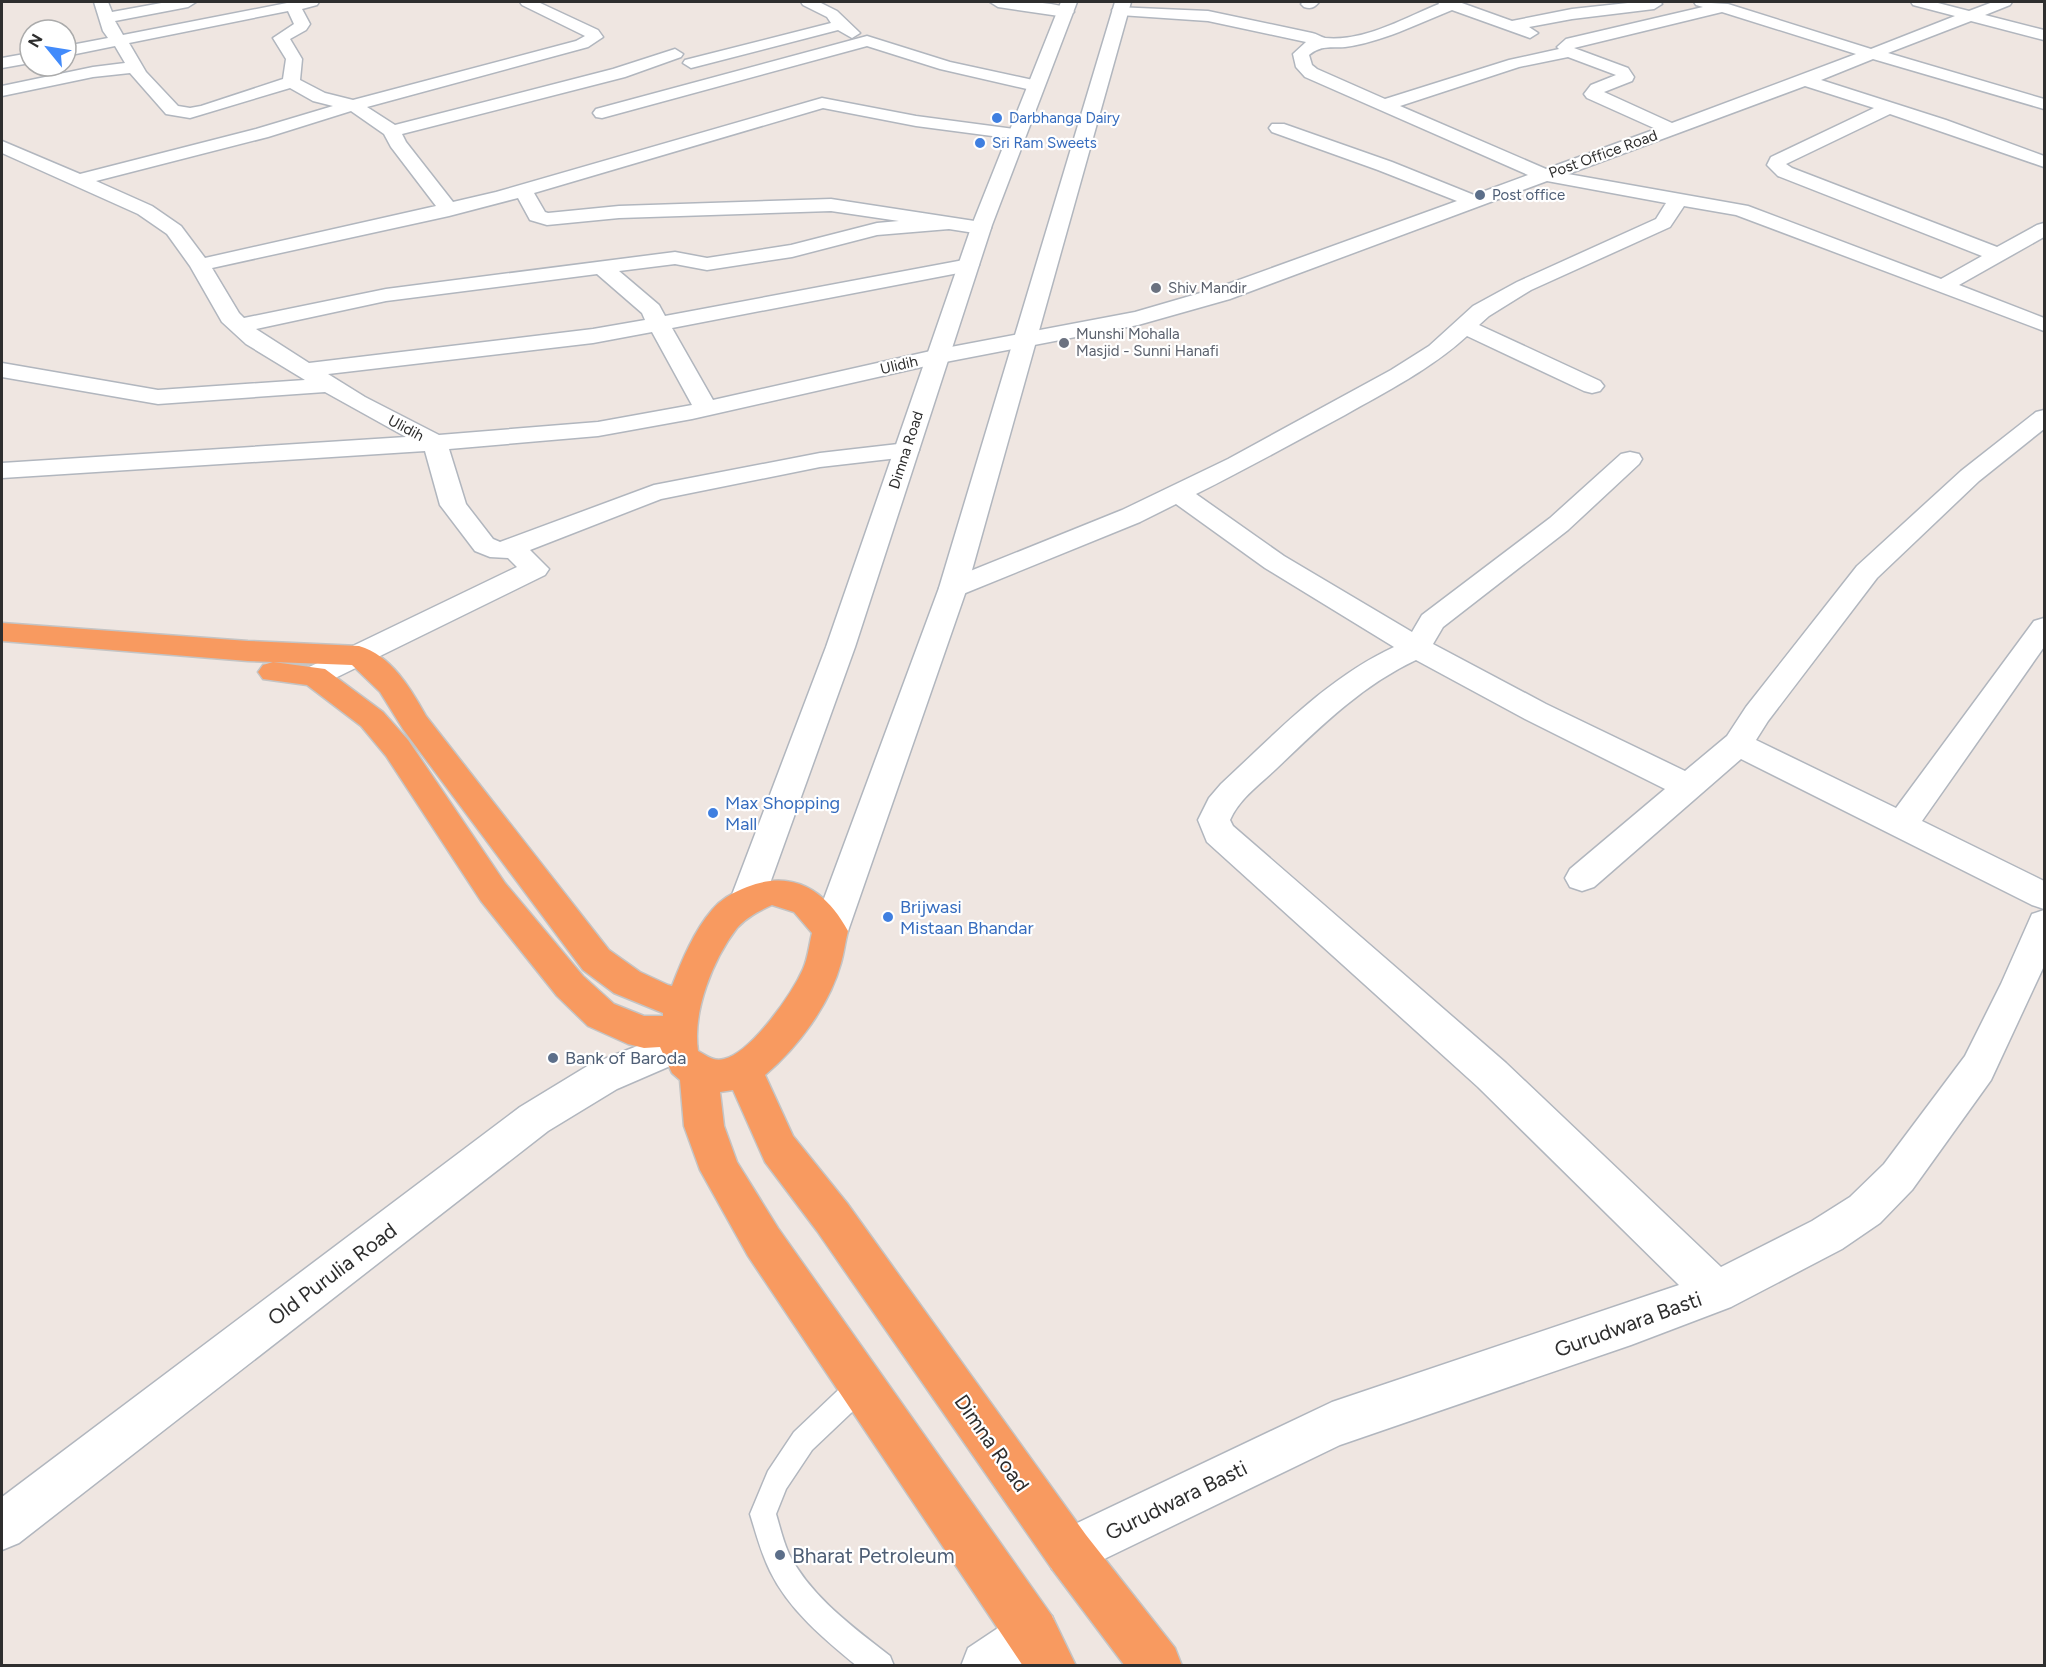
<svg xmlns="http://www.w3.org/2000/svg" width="2046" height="1667" viewBox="0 0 2046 1667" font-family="Figtree,sans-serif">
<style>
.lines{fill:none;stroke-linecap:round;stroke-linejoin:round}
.service-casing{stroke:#b1b6be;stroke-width:3}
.minor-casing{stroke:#b1b6be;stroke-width:3}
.tertiary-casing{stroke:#b1b6be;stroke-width:3}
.secondary-casing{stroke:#b1b6be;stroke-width:3}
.trunk-casing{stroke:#c4c4c4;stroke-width:3}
.service{fill:#fff;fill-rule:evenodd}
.minor{fill:#fff;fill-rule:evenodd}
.tertiary{fill:#fff;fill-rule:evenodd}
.secondary{fill:#fff;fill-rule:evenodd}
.trunk{fill:#f89a60;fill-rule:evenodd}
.shop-dot{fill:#3f7fe0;stroke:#fff;stroke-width:2}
.service-dot{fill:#5c6f8a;stroke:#fff;stroke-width:2}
.worship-dot{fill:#6b7280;stroke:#fff;stroke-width:2}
.labels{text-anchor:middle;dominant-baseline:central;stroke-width:4.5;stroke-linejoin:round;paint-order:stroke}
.far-shop-label{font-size:15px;fill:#366cbe;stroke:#fff;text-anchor:start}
.far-street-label{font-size:15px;fill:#2e2e2e;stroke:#fff}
.far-service-label{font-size:15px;fill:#4e5e75;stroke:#fff;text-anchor:start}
.far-worship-label{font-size:15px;fill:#5b616d;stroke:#fff;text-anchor:start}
.shop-label{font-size:18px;fill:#366cbe;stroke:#fff;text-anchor:start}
.service-label{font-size:18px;fill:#4e5e75;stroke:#fff;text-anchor:start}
.near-street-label{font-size:21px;fill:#2e2e2e;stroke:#fff}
.near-service-label{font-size:21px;fill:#4e5e75;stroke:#fff;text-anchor:start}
</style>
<rect width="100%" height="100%" fill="#efe6e1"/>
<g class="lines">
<!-- service casing -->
<g class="service-casing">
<path id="service" d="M 861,1374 L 870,1377 L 873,1386 L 870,1395 L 812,1450 L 786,1489 L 776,1514 C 780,1527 783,1541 789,1554 C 811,1597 853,1627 890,1656 L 894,1666 L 857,1666 C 824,1639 789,1610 770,1571 C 761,1553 756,1533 750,1514 L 768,1471 L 794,1432 L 852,1377 Z"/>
</g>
<!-- minor casing -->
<g class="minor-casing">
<g id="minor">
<path d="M 94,2 L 108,2 L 112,12 L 167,2 L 196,2 L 188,7 L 115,21 L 123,35 L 292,2 L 319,2 L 317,5 L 302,9 L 310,24 L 306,30 L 290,39 L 302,59 L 300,80 L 325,93 L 353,100 L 576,41 L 585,36 L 522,5 L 520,2 L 538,2 L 598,30 L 603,37 L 588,47 L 367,107 L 395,125 L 613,69 L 675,49 L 683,54 L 681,57 L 625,77 L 402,134 L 406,142 L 453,202 L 496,192 L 822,98 L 916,116 L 1021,130 L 1024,134 L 1021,138 L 1015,139 L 916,126 L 823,108 L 534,193 L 545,212 L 548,213 L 619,206 L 831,199 L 981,222 L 988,224 L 991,228 L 988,232 L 981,234 L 949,229 L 877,235 L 792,257 L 707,270 L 675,264 L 619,271 L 659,305 L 665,316 L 969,259 L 976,261 L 979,265 L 976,269 L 969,271 L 672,328 L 713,400 L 935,350 L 1135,312 L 1214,289 L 1457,201 L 1378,170 L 1272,132 L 1269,128 L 1272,124 L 1284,124 L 1392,162 L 1474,195 L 1528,175 L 1305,77 L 1296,67 L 1293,54 L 1306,42 L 1208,21 L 1120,15 L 1115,13 L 1112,10 L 1115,7 L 1208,11 L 1312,33 C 1317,34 1321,37 1325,38 C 1364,42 1404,18 1439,4 L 1438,2 L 1459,2 L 1512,21 L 1572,9 L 1637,2 L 1660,2 L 1662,4 L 1654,9 L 1572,19 L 1529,27 L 1538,33 L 1530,38 L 1452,10 C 1417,24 1382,42 1345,47 C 1330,48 1321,45 1309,55 L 1312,65 L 1317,69 L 1385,99 L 1509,60 L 1559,49 L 1557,47 L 1566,39 L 1703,7 L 1696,5 L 1694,2 L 1728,4 L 1871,49 L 1955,16 L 1913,5 L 1911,2 L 1934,2 L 1969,11 L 1993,2 L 2012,2 L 2010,5 L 1985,15 L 2044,30 L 2044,40 L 1971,21 L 1888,53 L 2044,99 L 2044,109 L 1873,59 L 1821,80 L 1946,120 L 2044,156 L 2044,167 L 1890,114 L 1786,164 L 1792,168 L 1997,247 L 2037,225 L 2044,223 L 2044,237 L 1959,285 L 2044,318 L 2044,331 L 1736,215 L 1684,206 L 1670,227 L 1531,290 L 1489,316 L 1479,325 L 1600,381 L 1604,386 L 1600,391 L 1592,393 L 1584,391 L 1467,336 C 1431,369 1387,391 1345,415 C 1295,442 1246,469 1196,494 L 1284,556 L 1412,632 L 1422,615 L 1550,518 L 1621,454 L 1630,452 L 1639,454 L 1642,459 L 1639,464 L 1568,530 L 1443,627 L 1433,644 L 1546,704 L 1685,771 L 1727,736 L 1746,707 L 1857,566 L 1961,471 L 2036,412 L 2044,410 L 2044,429 L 1979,481 L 1877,578 L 1768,721 L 1756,740 L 1896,808 L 2034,621 L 2044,618 L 2044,647 L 1922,821 L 2044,881 L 2044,909 L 2032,905 L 1741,759 L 1594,887 L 1582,891 L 1570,887 L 1565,878 L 1570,869 L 1665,789 L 1525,719 L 1416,660 C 1361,686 1320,727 1276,769 C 1260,784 1239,799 1230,820 L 1233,826 L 1506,1063 L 1721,1267 L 1812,1221 L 1850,1197 L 1884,1164 L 1965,1056 L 2001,984 L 2032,914 L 2044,910 L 2044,966 L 1991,1080 L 1912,1190 L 1880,1223 L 1842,1249 L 1731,1307 L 1631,1345 L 1340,1445 L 1069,1576 L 1052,1569 L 1045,1552 L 1052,1535 L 1332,1402 L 1679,1285 L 1478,1087 L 1207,842 L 1198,820 L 1209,798 L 1221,784 C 1275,734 1327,678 1394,647 L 1265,568 L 1176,504 L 1140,522 L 963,594 L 953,597 L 943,594 L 939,588 L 943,582 L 1122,510 L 1228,459 L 1391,370 L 1429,346 L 1473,306 L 1517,282 L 1656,219 L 1666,203 L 1547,181 L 1230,299 L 1138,325 L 935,364 L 692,419 L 598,436 L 449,449 L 466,504 L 493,539 L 500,542 L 654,485 L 820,453 L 907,443 L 916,445 L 919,450 L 916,455 L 907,457 L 820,467 L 661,499 L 530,550 L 549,569 L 545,575 L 325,683 L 315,686 L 305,683 L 300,676 L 305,669 L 517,567 L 508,558 L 490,557 L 475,551 L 440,505 L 425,451 L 2,478 L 2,463 L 406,437 L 325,392 L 158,404 L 2,377 L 2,363 L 158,390 L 305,380 L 246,344 L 222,322 L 190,266 L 167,234 L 138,214 L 2,153 L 2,141 L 80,174 L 256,129 L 333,106 L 313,101 L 290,88 L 190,118 L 166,114 L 130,73 L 93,77 L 2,96 L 2,86 L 93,67 L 125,63 L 115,46 L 66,56 L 66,46 L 108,38 L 103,31 ZM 288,11 L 294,24 L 273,38 L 286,59 L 283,79 L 201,106 L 190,108 L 178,106 L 146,72 L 129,43 ZM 1722,12 L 1856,54 L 1672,123 L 1604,92 L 1632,81 L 1634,77 L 1628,68 L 1574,48 ZM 1568,57 L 1616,75 L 1591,85 L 1584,94 L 1587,98 L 1656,129 L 1546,169 L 1400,106 L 1519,67 ZM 1805,86 L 1874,108 L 1771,157 L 1767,165 L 1778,176 L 1982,256 L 1941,279 L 1748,206 L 1568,174 ZM 351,111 L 384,134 L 391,147 L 436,206 L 205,258 L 181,226 L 152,206 L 96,181 L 268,137 ZM 518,198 L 530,220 L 547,225 L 619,218 L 831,211 L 899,221 L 877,223 L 791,245 L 707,258 L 675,252 L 386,289 L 244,318 L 239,313 L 212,268 L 449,216 ZM 597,274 L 642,313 L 645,320 L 593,329 L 309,363 L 256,329 L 386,301 ZM 652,332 L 692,405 L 598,422 L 439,435 L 365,397 L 328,374 L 593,343 Z"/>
<path d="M 801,2 L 819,2 L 837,11 L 860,33 L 852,38 L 838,30 L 691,68 L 683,63 L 685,60 L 831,23 L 827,17 L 803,5 Z"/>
<path d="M 990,2 C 1006,0 1064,1 1074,12 L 1066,17 L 998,7 Z"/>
<path d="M 1303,2 L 1319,2 C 1314,8 1311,9 1304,7 L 1301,4 Z"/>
<path d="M 867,36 L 950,62 L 1042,82 L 1044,86 L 1042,90 L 1036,91 L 940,69 L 867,46 L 602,118 L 596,117 L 593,113 L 596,109 Z"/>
<path d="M 30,53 L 30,63 L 2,68 L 2,58 Z"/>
<path d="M 1034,1609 L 1052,1616 L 1059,1634 L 1052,1652 L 1031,1666 L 961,1666 L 968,1648 L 1016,1616 Z"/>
</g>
</g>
<!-- tertiary casing -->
<g class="tertiary-casing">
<g id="tertiary">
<path d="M 1061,2 L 1077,2 L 992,225 L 855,647 L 764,900 L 759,909 L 747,913 L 735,909 L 730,900 L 826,647 L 972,225 Z"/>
<path d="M 1115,2 L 1131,2 L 967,588 L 848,931 L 842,941 L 830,945 L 818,941 L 812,931 L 939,588 Z"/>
</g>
</g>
<!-- secondary casing -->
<g class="secondary-casing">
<path id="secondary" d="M 678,1030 L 691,1035 L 697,1046 L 691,1057 L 617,1089 L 548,1131 L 19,1543 L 2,1550 L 2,1497 L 520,1107 L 589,1065 Z"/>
</g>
<!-- trunk casing -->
<g class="trunk-casing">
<path id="trunk" d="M 2,623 L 248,641 L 359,646 C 391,655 411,689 426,716 L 609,950 L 640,972 L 668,985 L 672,986 C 682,960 694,931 712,910 C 721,899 734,892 747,887 C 792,869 826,890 848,931 C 845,942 844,953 841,963 C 829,1006 798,1047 765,1075 L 793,1136 L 847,1203 L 1086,1535 L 1175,1648 L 1182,1666 L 1125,1666 L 1052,1569 L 817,1231 L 765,1162 L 733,1090 L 720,1092 L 724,1126 L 737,1162 L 778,1228 L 1052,1616 L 1076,1666 L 1023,1666 L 748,1256 L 700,1170 L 684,1126 L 680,1080 L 672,1073 L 660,1047 L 644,1048 L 628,1044 L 588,1026 L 557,996 L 481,901 L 386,756 L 361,726 L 307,685 L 263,679 L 258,672 L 263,665 L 273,662 L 325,669 L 383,712 L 408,740 L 505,883 L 583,976 L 614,1004 L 644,1016 L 663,1016 L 663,1013 L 614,993 L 583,970 L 403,729 L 380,692 L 352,665 L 248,661 L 2,641 ZM 772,905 L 794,912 L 812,933 C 809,945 808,958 803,969 C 792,994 751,1053 724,1059 C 714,1062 707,1056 698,1051 C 692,1012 713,959 737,928 C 747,917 759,911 772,905 Z"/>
</g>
<!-- service -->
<use href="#service" class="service"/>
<!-- minor -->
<use href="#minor" class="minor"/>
<!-- tertiary -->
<use href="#tertiary" class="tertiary"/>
<!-- secondary -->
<use href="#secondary" class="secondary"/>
<!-- trunk -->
<use href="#trunk" class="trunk"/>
</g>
<!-- markers -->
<g class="shop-dot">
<circle cx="997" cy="118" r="6"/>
<circle cx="980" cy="143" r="6"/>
<circle cx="713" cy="813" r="6"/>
<circle cx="888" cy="917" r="6"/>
</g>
<g class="service-dot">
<circle cx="1480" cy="195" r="6"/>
<circle cx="553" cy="1058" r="6"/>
<circle cx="780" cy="1555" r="6"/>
</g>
<g class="worship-dot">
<circle cx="1156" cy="288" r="6"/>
<circle cx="1064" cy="343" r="6"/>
</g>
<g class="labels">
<!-- far-shop labels -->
<g class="far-shop-label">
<text x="1009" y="118">Darbhanga Dairy</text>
<text x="992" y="143">Sri Ram Sweets</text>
</g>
<!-- far-street labels -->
<g class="far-street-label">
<text transform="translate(1603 154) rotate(-20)">Post Office Road</text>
<text transform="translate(899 365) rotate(-13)">Ulidih</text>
<text transform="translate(406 428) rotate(28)">Ulidih</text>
<text transform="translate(906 450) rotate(-72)">Dimna Road</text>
</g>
<!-- far-service labels -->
<g class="far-service-label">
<text x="1492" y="195">Post office</text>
</g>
<!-- far-worship labels -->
<g class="far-worship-label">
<text x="1168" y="288">Shiv Mandir</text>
<text x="1076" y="334">Munshi Mohalla<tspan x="1076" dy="17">Masjid - Sunni Hanafi</tspan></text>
</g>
<!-- shop labels -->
<g class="shop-label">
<text x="725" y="803">Max Shopping<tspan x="725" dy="21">Mall</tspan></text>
<text x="900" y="907">Brijwasi<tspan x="900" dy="21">Mistaan Bhandar</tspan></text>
</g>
<!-- service labels -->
<g class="service-label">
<text x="565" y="1058">Bank of Baroda</text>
</g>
<!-- near-street labels -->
<g class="near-street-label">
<text transform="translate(332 1274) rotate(-37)">Old Purulia Road</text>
<text transform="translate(1628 1324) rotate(-20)">Gurudwara Basti</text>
<text transform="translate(992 1443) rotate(55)">Dimna Road</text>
<text transform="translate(1176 1500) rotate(-26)">Gurudwara Basti</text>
</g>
<!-- near-service labels -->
<g class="near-service-label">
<text x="792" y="1555">Bharat Petroleum</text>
</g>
</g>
<!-- border -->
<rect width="2046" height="1667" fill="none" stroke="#2e2e2e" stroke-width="6"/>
<!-- north arrow -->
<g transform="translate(48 48) rotate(300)"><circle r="28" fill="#ffffff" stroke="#ababab" stroke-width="1.5"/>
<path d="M0-4.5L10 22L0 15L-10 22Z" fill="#428bfb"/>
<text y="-9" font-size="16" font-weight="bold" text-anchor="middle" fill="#2e2e2e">N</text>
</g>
</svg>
